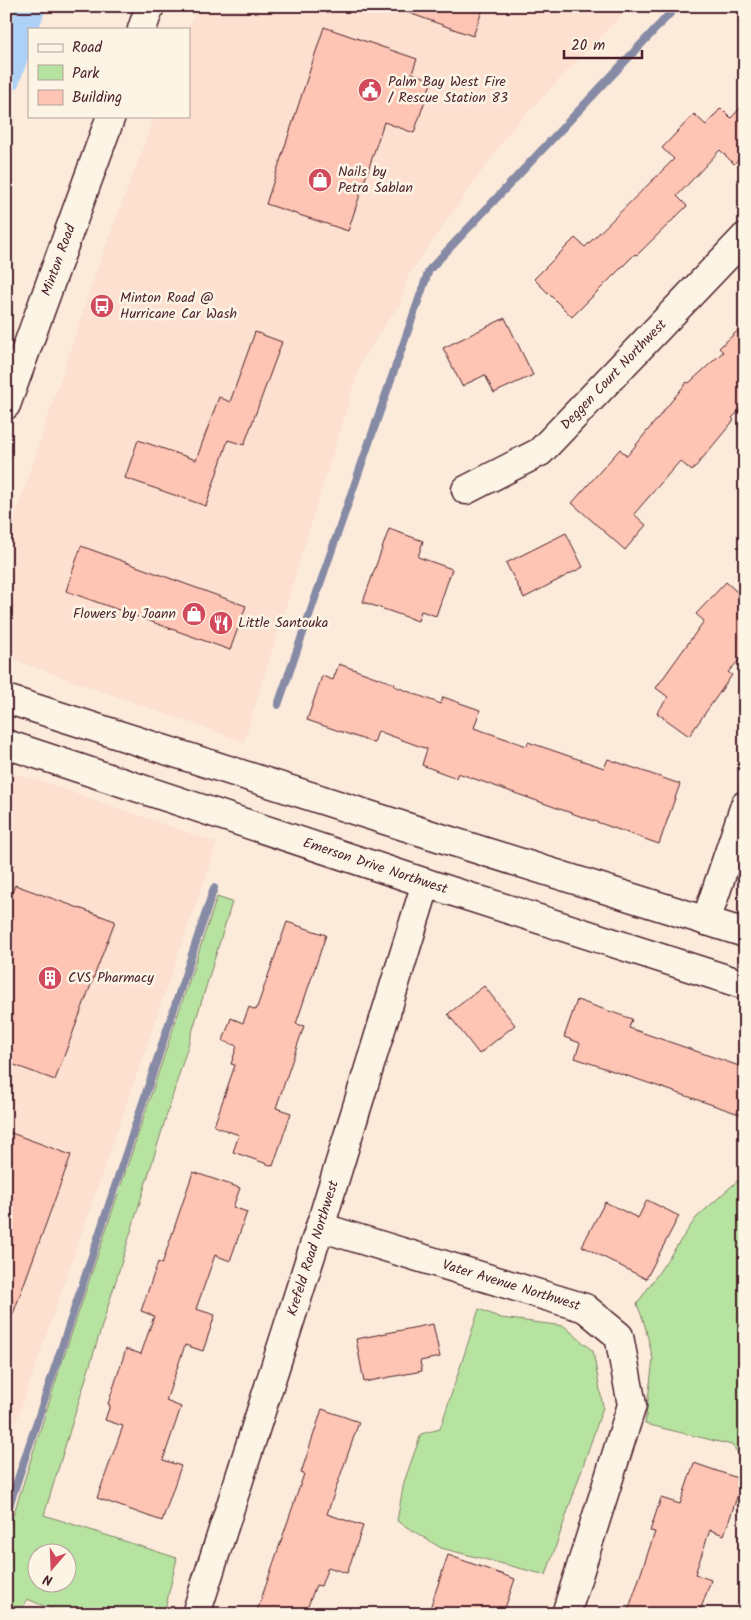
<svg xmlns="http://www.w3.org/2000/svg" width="751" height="1620" viewBox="0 0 751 1620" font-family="Kalam,sans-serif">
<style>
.built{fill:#fde0cf}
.green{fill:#b7e3a1;stroke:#808166;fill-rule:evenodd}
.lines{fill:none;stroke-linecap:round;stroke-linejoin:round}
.stream{stroke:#868aa5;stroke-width:8}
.canal{stroke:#aed2f7;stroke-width:28}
.building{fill:#fec5b4;stroke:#4a1f2b}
.minor-casing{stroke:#4a1f2b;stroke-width:31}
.major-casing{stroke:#4a1f2b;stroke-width:31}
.minor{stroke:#fcf5e5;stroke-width:28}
.major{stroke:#fcf5e5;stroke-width:28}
.labels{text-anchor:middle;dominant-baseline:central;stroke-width:5;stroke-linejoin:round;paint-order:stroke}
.poi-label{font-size:14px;fill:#4a1f2b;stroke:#fcf5e5;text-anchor:start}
.street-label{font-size:14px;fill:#4a1f2b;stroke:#fcf5e5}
</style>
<rect width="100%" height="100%" fill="#fcebdb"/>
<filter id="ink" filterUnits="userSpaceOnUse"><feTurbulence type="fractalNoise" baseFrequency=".02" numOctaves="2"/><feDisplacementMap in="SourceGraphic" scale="10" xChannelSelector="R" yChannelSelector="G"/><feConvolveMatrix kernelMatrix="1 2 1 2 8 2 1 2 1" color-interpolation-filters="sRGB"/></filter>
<g filter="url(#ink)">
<!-- built -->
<g class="built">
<path d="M 197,6 L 630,6 L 511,130 L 409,274 L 400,305 L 390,317 L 361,362 L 244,742 L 6,657 L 6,543 L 95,275 L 155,116 L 189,116 L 188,29 Z"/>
<path d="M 6,771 L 47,783 L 217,843 L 6,1451 Z"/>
</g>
<!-- green -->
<g class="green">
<path d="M 6,6 L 21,6 L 6,48 Z"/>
<path d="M 217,897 L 232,902 L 44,1515 L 177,1558 L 164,1614 L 64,1614 L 27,1599 L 18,1614 L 6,1614 L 6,1538 L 58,1374 ZM 38,1552 L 68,1552 L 68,1582 L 38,1582 Z"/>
<path d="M 744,1175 L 745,1175 L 745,1463 L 732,1445 L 645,1424 L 653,1359 L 644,1322 L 637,1304 L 696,1218 Z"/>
<path d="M 479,1309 L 501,1318 L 564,1326 L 593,1351 L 603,1407 L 546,1575 L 441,1548 L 397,1521 L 404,1482 L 421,1434 L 440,1429 Z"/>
</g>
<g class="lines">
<!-- stream -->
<g class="stream">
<path d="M 278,705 L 429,270 L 677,6"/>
<path d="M 6,1515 L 214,888"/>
</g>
<!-- canal -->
<path class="canal" d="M 6,79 L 32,6"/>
</g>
<!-- building -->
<g class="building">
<path d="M 399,6 L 484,6 L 473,36 L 398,9 Z"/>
<path d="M 324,27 L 417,59 L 412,73 L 432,80 L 414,133 L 384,122 L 348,231 L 266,204 Z"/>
<path d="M 745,103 L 745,152 L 734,164 L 720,150 L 677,196 L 687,206 L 637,255 L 635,254 L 572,317 L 534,279 L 575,238 L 585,247 L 674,159 L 662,148 L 694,114 L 706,125 L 721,108 L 731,118 Z"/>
<path d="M 505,318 L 533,375 L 494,393 L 485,375 L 462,386 L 443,348 Z"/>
<path d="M 745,324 L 745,405 L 732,418 L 734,420 L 692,471 L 680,461 L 634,514 L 646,525 L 625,550 L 572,503 L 620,449 L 627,456 L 687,382 L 689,383 L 723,352 L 719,348 Z"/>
<path d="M 255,332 L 282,342 L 244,445 L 228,440 L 206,506 L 125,478 L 138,440 L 196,460 L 219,397 L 230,402 Z"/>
<path d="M 389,529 L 423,541 L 418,557 L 452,569 L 436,616 L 421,611 L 418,621 L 363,602 Z"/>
<path d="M 566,533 L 583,567 L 524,598 L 506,563 Z"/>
<path d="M 81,546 L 246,606 L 230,650 L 66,591 Z"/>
<path d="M 726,582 L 745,599 L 745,654 L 728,672 L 732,675 L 689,736 L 657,713 L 668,697 L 656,688 L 704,621 L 696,614 Z"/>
<path d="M 339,664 L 395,684 L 394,686 L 441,704 L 443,697 L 480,710 L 474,728 L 527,746 L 528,742 L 604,768 L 608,759 L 680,784 L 659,844 L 458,773 L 456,778 L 422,765 L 427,749 L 378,731 L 374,743 L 307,720 L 322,676 L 333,680 Z"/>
<path d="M 15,885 L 115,921 L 55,1080 L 6,1062 L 6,908 Z"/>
<path d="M 287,922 L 326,935 L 296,1024 L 304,1026 L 276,1108 L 291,1113 L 273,1166 L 233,1152 L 239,1135 L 214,1126 L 235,1065 L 231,1064 L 237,1046 L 223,1041 L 231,1018 L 243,1023 L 249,1007 L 256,1010 Z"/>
<path d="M 484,986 L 515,1025 L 479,1054 L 448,1014 Z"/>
<path d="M 577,1000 L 632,1019 L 629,1028 L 745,1068 L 745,1116 L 575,1058 L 580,1043 L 564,1037 Z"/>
<path d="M 6,1131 L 71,1155 L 9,1325 L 6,1325 Z"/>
<path d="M 193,1172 L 240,1188 L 233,1207 L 247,1212 L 230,1261 L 215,1255 L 196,1309 L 215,1315 L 203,1351 L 185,1345 L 166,1401 L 181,1407 L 163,1460 L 181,1466 L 162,1521 L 97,1498 L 123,1426 L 105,1420 L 110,1405 L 108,1404 L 126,1349 L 141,1354 L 154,1316 L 141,1311 L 158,1262 L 162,1264 Z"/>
<path d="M 647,1200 L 679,1216 L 646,1279 L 582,1246 L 605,1202 L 638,1218 Z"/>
<path d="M 433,1324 L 440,1357 L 420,1361 L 422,1371 L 364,1382 L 356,1339 Z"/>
<path d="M 322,1409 L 359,1422 L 327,1514 L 363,1526 L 347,1573 L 328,1567 L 321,1586 L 316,1585 L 305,1614 L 256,1614 L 304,1474 L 301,1473 Z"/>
<path d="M 694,1463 L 743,1480 L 724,1535 L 710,1530 L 695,1574 L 711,1580 L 699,1614 L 627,1614 L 655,1532 L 650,1531 L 661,1498 L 680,1504 Z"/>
<path d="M 448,1555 L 515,1579 L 503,1614 L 428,1614 Z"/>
</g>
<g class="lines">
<!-- minor casing -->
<g class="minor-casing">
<g id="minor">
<path id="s1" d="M 466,490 L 540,452 L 745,237"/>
<path d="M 6,699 L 438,837 L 745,933"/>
<path id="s2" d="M 6,744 L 426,883 L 745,985"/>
<path d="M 706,921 L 745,805"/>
<path id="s3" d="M 320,1227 L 585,1308 L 619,1336 L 632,1405 L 566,1614"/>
<path id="s4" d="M 196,1614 L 320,1227 L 426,883"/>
</g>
</g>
<!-- major casing -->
<g class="major-casing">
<g id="major">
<path d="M 142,29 L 150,6"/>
<path id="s5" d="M 6,405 L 111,116"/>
</g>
</g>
<!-- minor -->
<use href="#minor" class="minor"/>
<!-- major -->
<use href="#major" class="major"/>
</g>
</g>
<!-- icons -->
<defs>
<g id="civic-disc" transform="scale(1.25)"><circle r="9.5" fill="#d1495b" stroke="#fcf5e5"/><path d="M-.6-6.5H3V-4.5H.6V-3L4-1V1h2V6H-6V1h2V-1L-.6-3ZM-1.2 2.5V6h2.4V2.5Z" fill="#fff"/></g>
<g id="shop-disc" transform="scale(1.25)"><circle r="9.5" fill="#d1495b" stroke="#fcf5e5"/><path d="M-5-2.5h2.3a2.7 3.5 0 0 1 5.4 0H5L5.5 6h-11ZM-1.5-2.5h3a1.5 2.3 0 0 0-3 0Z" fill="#fff"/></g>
<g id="bus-disc" transform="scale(1.25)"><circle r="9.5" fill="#d1495b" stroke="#fcf5e5"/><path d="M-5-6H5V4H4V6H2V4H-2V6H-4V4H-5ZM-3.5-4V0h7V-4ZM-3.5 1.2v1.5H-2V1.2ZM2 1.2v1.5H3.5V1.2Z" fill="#fff"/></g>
<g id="restaurant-disc" transform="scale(1.25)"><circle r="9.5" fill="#d1495b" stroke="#fcf5e5"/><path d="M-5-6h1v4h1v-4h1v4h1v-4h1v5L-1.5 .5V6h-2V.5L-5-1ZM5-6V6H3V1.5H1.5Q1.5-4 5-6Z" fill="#fff"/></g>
<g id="building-disc" transform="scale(1.25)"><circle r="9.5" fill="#d1495b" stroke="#fcf5e5"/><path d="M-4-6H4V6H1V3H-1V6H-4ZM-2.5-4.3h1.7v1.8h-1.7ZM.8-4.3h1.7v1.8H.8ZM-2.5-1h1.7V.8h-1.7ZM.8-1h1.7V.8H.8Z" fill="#fff"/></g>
</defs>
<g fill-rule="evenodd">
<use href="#civic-disc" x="370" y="90"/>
<use href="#shop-disc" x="320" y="180"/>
<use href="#bus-disc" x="102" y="306"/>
<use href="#shop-disc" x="194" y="614"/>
<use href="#restaurant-disc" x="221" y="623"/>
<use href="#building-disc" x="50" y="978"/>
</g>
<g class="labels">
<!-- poi labels -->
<g class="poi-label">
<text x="388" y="82">Palm Bay West Fire<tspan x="388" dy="16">/ Rescue Station 83</tspan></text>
<text x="338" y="172">Nails by<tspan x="338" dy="16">Petra Sablan</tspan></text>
<text x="120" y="298">Minton Road @<tspan x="120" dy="16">Hurricane Car Wash</tspan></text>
<text x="176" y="614" text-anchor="end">Flowers by Joann</text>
<text x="238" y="623">Little Santouka</text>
<text x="68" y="978">CVS Pharmacy</text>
</g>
<!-- street labels -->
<g class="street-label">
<text stroke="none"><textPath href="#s5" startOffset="154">Minton Road</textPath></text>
<text stroke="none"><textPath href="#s1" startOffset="190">Deggen Court Northwest</textPath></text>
<text stroke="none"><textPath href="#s2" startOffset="389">Emerson Drive Northwest</textPath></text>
<text stroke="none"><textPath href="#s4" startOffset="384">Krefeld Road Northwest</textPath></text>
<text stroke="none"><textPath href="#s3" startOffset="200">Vater Avenue Northwest</textPath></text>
</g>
</g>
<!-- margin -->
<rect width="751" height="1620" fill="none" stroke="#fcf5e5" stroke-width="25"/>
<rect x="12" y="12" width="726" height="1595" fill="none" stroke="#4a1f2b" stroke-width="2" filter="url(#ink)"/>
<!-- legend -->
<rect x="28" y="28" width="162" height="90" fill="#fcf5e5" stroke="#b59f9b"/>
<rect x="38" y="44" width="25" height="8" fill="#fcf5e5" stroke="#b59f9b"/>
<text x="72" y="52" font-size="15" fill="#4a1f2b">Road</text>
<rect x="38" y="65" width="25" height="15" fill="#b7e3a1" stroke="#b59f9b"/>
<text x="72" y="78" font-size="15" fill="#4a1f2b">Park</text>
<rect x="38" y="90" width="25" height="15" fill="#fec5b4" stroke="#b59f9b"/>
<text x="72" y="102" font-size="15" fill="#4a1f2b">Building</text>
<!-- north arrow -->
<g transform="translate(52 1568) rotate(199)"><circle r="24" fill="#fcf5e5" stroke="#b59f9b"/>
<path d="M0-4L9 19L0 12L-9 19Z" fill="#d1495b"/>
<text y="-8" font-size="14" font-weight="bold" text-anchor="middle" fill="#4a1f2b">N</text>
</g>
<!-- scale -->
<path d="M564 50v8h78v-8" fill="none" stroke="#4a1f2b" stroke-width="2.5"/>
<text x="571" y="50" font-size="15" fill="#4a1f2b" stroke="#fcf5e5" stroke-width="4" paint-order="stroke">20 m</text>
</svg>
